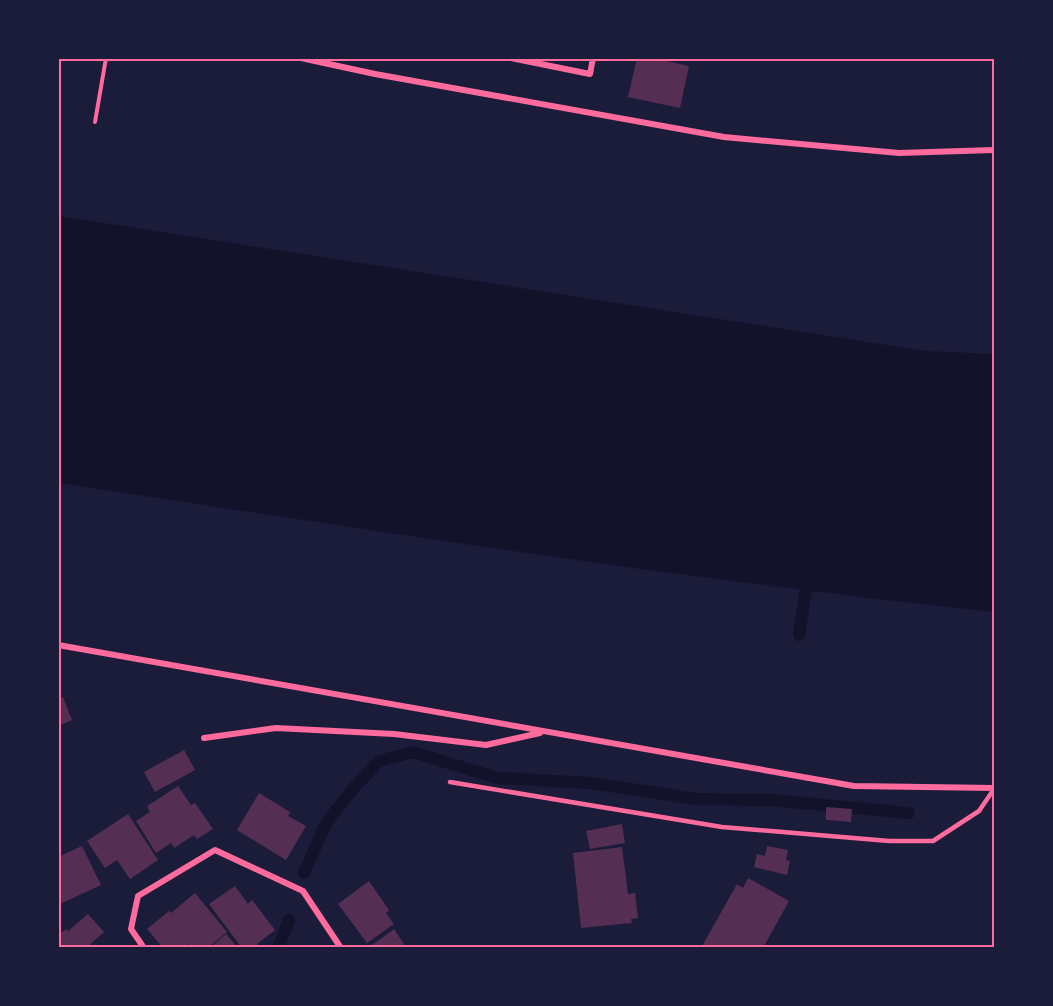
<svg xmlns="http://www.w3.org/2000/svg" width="1053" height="1006" viewBox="0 0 1053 1006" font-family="Roboto,sans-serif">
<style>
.water{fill:#12122b}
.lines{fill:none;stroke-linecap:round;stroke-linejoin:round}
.stream{stroke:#12122b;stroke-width:12}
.building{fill:#542f53}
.path{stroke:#ff6b9d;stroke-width:4}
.service{stroke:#ff6b9d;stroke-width:4.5}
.minor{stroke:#ff6b9d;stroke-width:6}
.neatline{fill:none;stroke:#ff6b9d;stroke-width:2}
</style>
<rect width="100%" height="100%" fill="#1b1b3a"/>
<!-- water -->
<path class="water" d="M 59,216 L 925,351 L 994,354 L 994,612 C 681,579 370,530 59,483 Z"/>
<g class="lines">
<!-- stream -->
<g class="stream">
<path d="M 799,635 L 808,576"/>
<path d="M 304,873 L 325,825 L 351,791 L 379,761 L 413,752 L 497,778 L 591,783 L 696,799 L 771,800 L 909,813"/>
<path d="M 278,948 L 289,920"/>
</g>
</g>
<!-- building -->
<g class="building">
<path d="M 637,58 L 653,58 L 689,66 L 680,108 L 628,97 Z"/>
<path d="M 63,697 L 72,720 L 58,726 L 58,699 Z"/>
<path d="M 184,750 L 195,770 L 155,792 L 144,772 Z"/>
<path d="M 178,786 L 191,805 L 195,803 L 213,829 L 197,839 L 194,835 L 174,848 L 171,843 L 156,853 L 136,821 L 150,812 L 147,806 Z"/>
<path d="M 259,793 L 290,812 L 288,816 L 306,826 L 286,860 L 237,830 Z"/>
<path d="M 826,807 L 852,809 L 851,822 L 826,820 Z"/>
<path d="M 128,814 L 158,860 L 130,879 L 117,860 L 105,868 L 87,841 Z"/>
<path d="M 622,824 L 625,843 L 590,849 L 586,831 Z"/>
<path d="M 82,846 L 101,885 L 58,905 L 58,857 Z"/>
<path d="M 767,846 L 788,850 L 786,860 L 790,861 L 787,875 L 754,867 L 757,854 L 765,856 Z"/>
<path d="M 622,847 L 628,894 L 635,893 L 638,918 L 631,919 L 632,923 L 581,928 L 573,853 Z"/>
<path d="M 748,878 L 789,901 L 763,948 L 701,948 L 737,884 L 743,888 Z"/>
<path d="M 369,881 L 389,910 L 386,913 L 394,924 L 367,943 L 338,904 Z"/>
<path d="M 235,886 L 248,904 L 252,900 L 275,930 L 257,944 L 260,948 L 242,948 L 209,904 Z"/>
<path d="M 195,893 L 227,932 L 208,948 L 190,948 L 188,944 L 183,948 L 163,948 L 147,929 L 169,911 L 171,913 Z"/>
<path d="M 88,914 L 104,932 L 86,948 L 58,948 L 58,935 L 66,929 L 68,931 Z"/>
<path d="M 394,929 L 404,944 L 401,946 L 402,948 L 368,948 Z"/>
<path d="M 226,934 L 238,948 L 210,948 Z"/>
</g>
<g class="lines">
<!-- path -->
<path class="path" d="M 95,122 L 106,58"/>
<!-- service -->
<path class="service" d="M 450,782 L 722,827 L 889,841 L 933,841 L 979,811 L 994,789"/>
<!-- minor -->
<g class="minor">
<path d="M 301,58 L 375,74 L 724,137 L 899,153 L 994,150"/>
<path d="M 511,58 L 590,74 L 593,58"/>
<path d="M 58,645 L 854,786 L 994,788"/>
<path d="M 204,738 L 276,728 L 394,734 L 486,745 L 540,733"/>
<path d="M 144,948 L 131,929 L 138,896 L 215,850 L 303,891 L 341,948"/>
</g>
</g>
<!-- border -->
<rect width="1053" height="1006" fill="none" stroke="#1b1b3a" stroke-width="120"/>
<rect x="60" y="60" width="933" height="886" class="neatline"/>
</svg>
